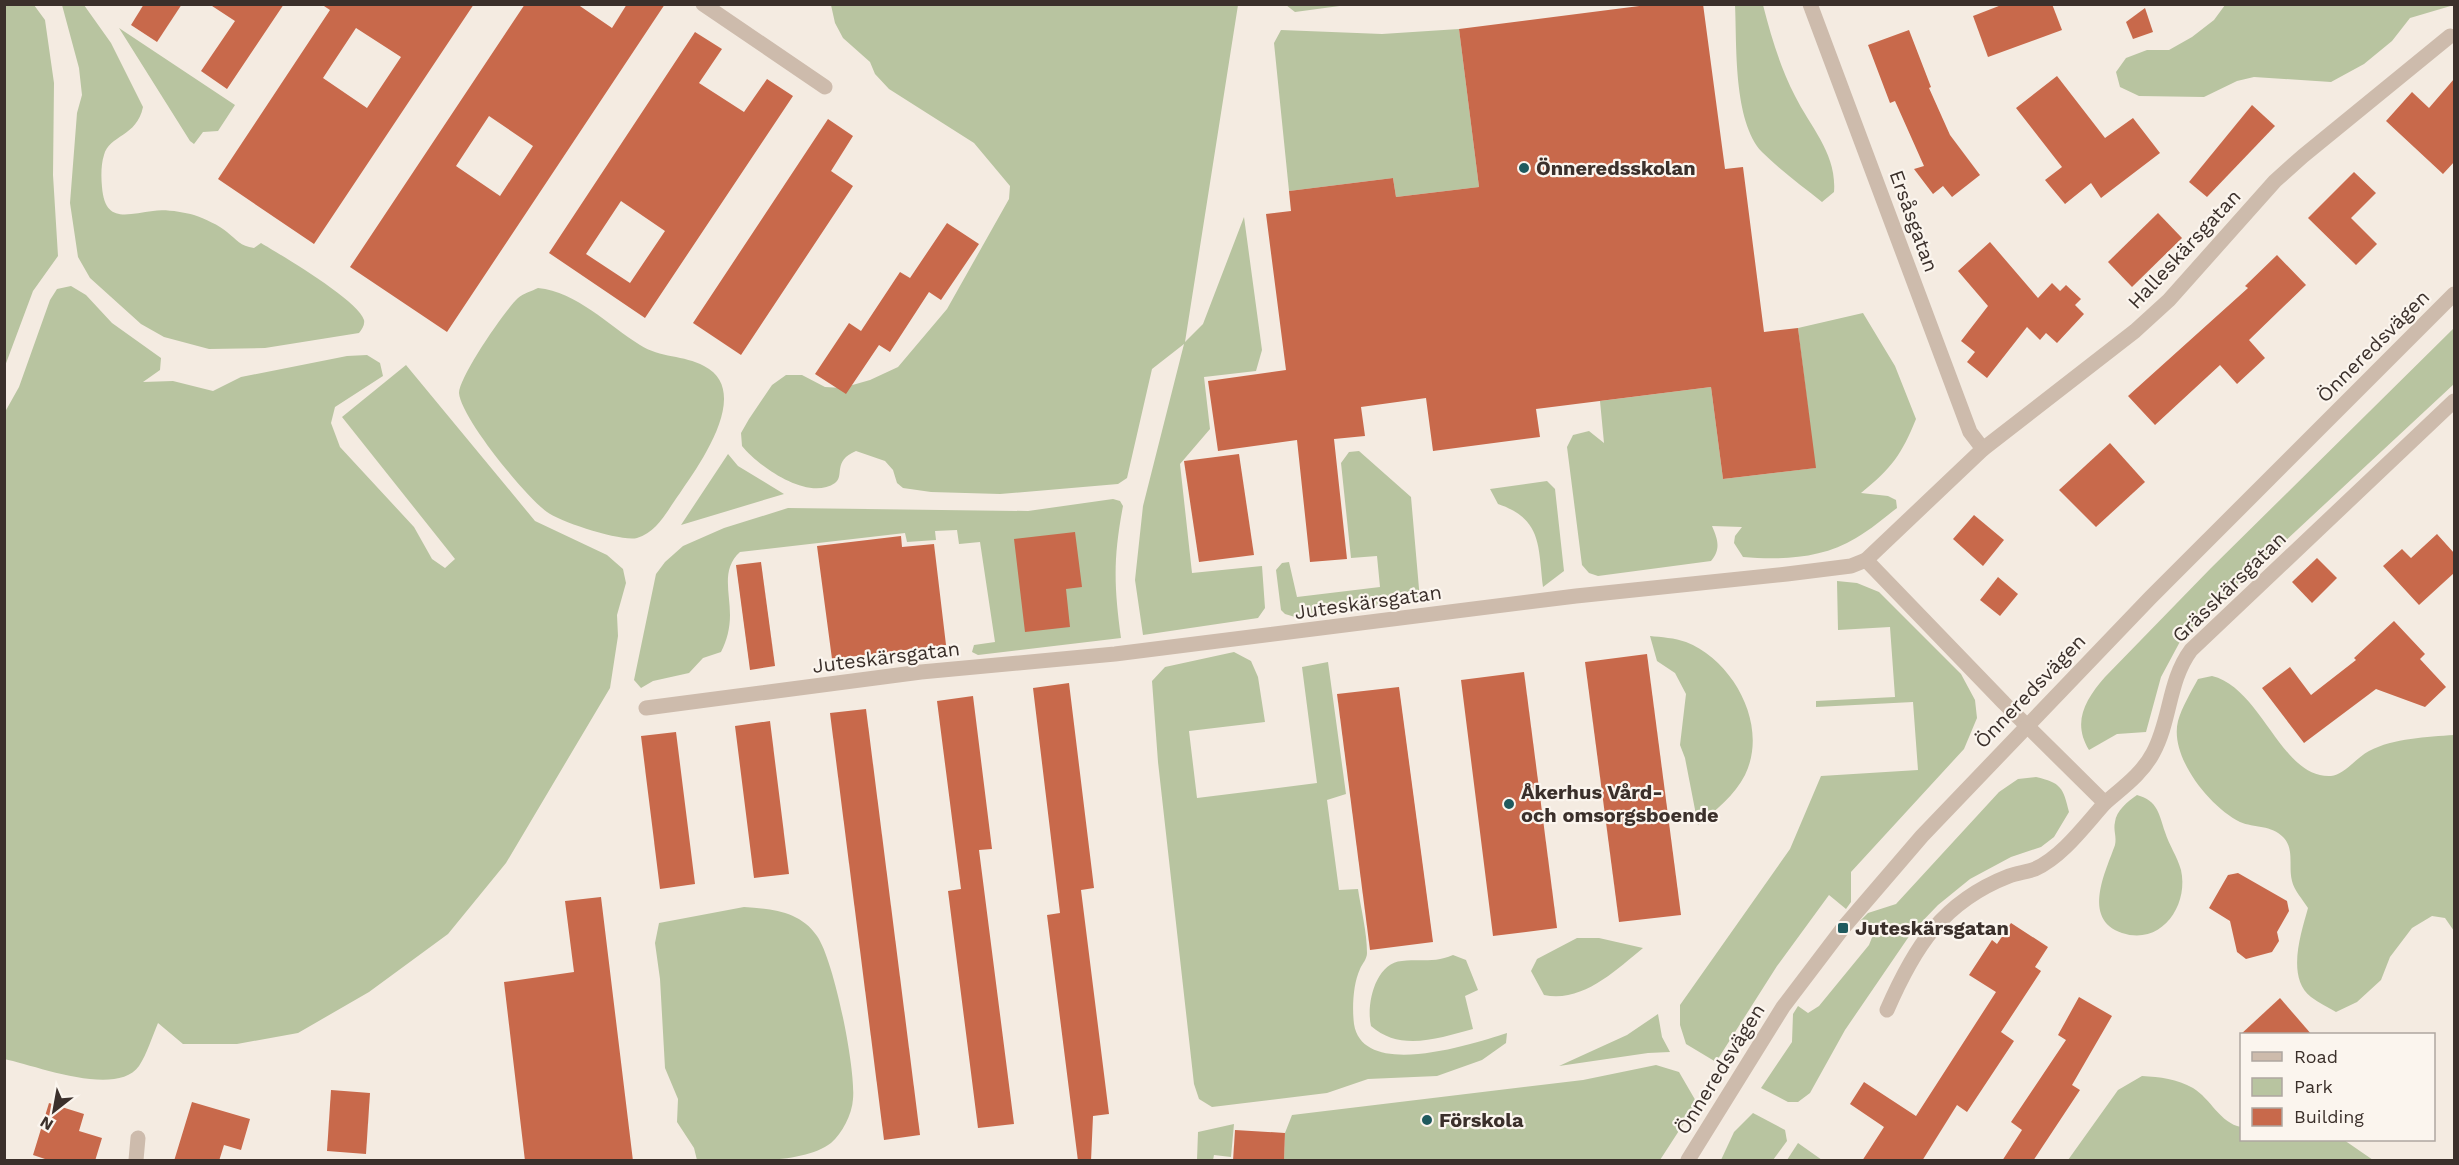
<svg xmlns="http://www.w3.org/2000/svg" width="2459" height="1165" viewBox="0 0 2459 1165" font-family="'Work Sans',sans-serif">
<style>
.green{fill:#b8c4a0}
.building{fill:#c8694b;fill-rule:evenodd}
.lines{fill:none;stroke-linecap:round;stroke-linejoin:round}
.minor{stroke:#cdbbac;stroke-width:15}
.poi-dot{fill:#1f5a5e;stroke:#fbf5ee;stroke-width:2}
.labels{text-anchor:middle;dominant-baseline:central;stroke-width:4.5;stroke-linejoin:round;paint-order:stroke}
.poi-label{font-size:20px;font-weight:bold;fill:#3b302b;stroke:#fbf5ee;text-anchor:start}
.street-label{font-size:20px;fill:#3b302b;stroke:#fbf5ee}
</style>
<rect width="100%" height="100%" fill="#f4ebe1"/>
<!-- green -->
<g class="green">
<path d="M 5,4 L 34,5 L 45,20 L 54,83 L 53,175 L 58,256 L 33,291 L 5,366 Z"/>
<path d="M 62,5 L 84,5 L 111,43 L 143,107 C 137,137 109,135 104,155 C 101,164 101,177 102,187 C 105,224 127,214 153,211 C 165,209 182,212 194,215 C 205,219 219,225 227,232 C 237,240 240,246 254,248 L 261,243 C 281,255 358,300 364,320 C 365,325 362,329 359,333 L 265,348 L 209,349 L 164,337 L 141,324 L 90,278 L 78,257 L 70,203 L 77,113 L 82,95 L 79,68 Z"/>
<path d="M 831,5 L 1238,5 L 1185,342 L 1203,324 L 1244,217 L 1262,350 L 1256,371 L 1204,377 L 1210,429 L 1180,464 L 1192,573 L 1262,566 L 1265,608 L 1258,618 L 1143,635 L 1135,580 L 1143,506 L 1184,344 L 1152,369 L 1127,478 L 1118,484 L 1000,494 L 931,492 L 903,488 L 897,483 L 893,470 L 885,461 L 856,451 C 832,461 845,476 835,483 C 808,502 758,466 742,446 L 741,433 L 749,419 L 772,385 L 786,375 L 802,375 L 825,387 L 842,388 L 870,380 L 898,367 L 947,309 L 1009,199 L 1010,186 L 974,143 L 889,89 L 875,74 L 870,62 L 843,38 L 835,23 Z"/>
<path d="M 1286,5 L 1347,5 L 1295,12 Z"/>
<path d="M 1735,5 L 1763,5 C 1771,36 1780,67 1795,96 C 1811,128 1837,154 1834,192 L 1822,202 C 1802,186 1780,170 1762,152 C 1733,121 1737,45 1735,5 Z"/>
<path d="M 2225,5 L 2225,4 L 2454,5 L 2410,18 L 2392,41 L 2364,64 L 2331,82 L 2254,77 L 2237,81 L 2204,97 L 2139,96 L 2120,87 L 2116,72 L 2126,58 L 2147,50 L 2169,50 L 2192,37 L 2214,20 Z"/>
<path d="M 119,28 L 235,105 L 218,131 L 203,132 L 194,144 L 190,141 Z"/>
<path d="M 1459,29 L 1479,187 L 1396,197 L 1393,178 L 1289,191 L 1274,43 L 1281,30 L 1382,34 Z"/>
<path d="M 71,286 L 86,295 L 112,323 L 161,358 L 160,370 L 143,382 L 173,381 L 213,391 L 241,377 L 347,356 L 367,355 L 380,363 L 383,376 L 335,407 L 331,423 L 340,447 L 414,527 L 432,559 L 445,568 L 455,559 L 342,417 L 406,365 L 535,521 L 607,555 L 623,569 L 626,583 L 617,615 L 618,636 L 610,688 L 506,863 L 448,934 L 369,992 L 298,1033 L 237,1044 L 183,1044 L 158,1023 C 152,1037 147,1054 139,1066 C 116,1098 35,1065 4,1059 L 5,412 L 19,387 L 50,300 L 57,289 Z"/>
<path d="M 538,288 C 577,292 608,325 640,345 C 660,358 684,355 704,366 C 753,391 699,465 680,493 C 668,509 658,532 637,538 C 622,542 560,522 547,512 C 526,497 461,418 459,393 C 459,377 505,310 518,298 C 524,293 532,291 538,288 Z"/>
<path d="M 1863,313 L 1895,366 L 1916,419 C 1902,454 1891,469 1861,493 L 1888,496 L 1896,500 L 1897,508 C 1884,518 1870,530 1856,538 C 1822,559 1781,560 1743,557 L 1734,543 L 1735,536 L 1742,527 L 1712,526 C 1718,540 1721,549 1711,561 L 1598,576 L 1589,573 L 1582,565 L 1567,447 L 1573,435 L 1589,431 L 1604,443 L 1600,401 L 1711,387 L 1723,479 L 1815,468 L 1798,328 Z"/>
<path d="M 2454,328 L 2454,384 L 2183,636 L 2161,677 L 2146,732 L 2117,734 L 2089,750 C 2072,722 2085,700 2105,677 L 2211,568 Z"/>
<path d="M 1359,451 L 1411,497 L 1420,600 L 1295,617 L 1285,614 L 1281,610 L 1276,570 L 1282,563 L 1289,562 L 1297,597 L 1380,587 L 1377,556 L 1351,558 L 1341,463 L 1349,452 Z"/>
<path d="M 728,454 L 738,466 L 784,494 L 681,525 Z"/>
<path d="M 1547,481 L 1555,489 L 1564,571 L 1543,587 C 1538,545 1542,519 1498,504 L 1490,489 Z"/>
<path d="M 1113,499 L 1120,501 L 1123,506 C 1113,559 1114,586 1121,638 L 978,655 L 972,652 L 974,645 L 995,642 L 980,542 L 959,544 L 957,530 L 935,531 L 936,540 L 907,542 L 905,533 L 740,552 C 721,569 730,592 730,615 C 730,628 727,640 721,652 L 703,658 L 689,673 L 653,681 L 641,688 L 634,680 L 656,574 L 665,562 L 683,546 L 724,528 L 788,508 L 1028,511 Z"/>
<path d="M 1837,581 L 1857,583 L 1879,592 L 1961,674 L 1975,700 L 1977,718 L 1964,749 L 1851,872 L 1851,902 L 1846,909 L 1829,895 L 1777,966 L 1716,1062 L 1686,1044 L 1680,1025 L 1680,1005 L 1790,849 L 1821,776 L 1918,770 L 1913,702 L 1816,707 L 1816,701 L 1895,697 L 1890,627 L 1838,630 Z"/>
<path d="M 1650,636 C 1661,637 1675,638 1686,642 C 1734,661 1769,726 1745,775 C 1735,795 1715,811 1698,825 L 1685,758 L 1680,745 L 1686,694 L 1675,673 L 1657,661 Z"/>
<path d="M 1234,652 L 1251,661 L 1258,677 L 1265,722 L 1189,731 L 1197,798 L 1317,783 L 1302,667 L 1328,662 L 1346,794 L 1327,800 L 1339,890 L 1358,889 C 1361,909 1367,932 1367,953 C 1367,959 1362,964 1360,969 C 1353,984 1352,1008 1354,1024 C 1363,1081 1475,1043 1507,1033 L 1506,1043 L 1482,1060 L 1437,1076 L 1368,1079 L 1327,1093 L 1212,1107 L 1199,1099 L 1194,1084 L 1158,762 L 1152,681 L 1165,667 Z"/>
<path d="M 2212,676 C 2262,688 2281,779 2331,776 C 2344,775 2357,757 2369,751 C 2394,738 2427,737 2454,735 L 2454,931 L 2445,918 L 2432,916 L 2412,928 L 2390,957 L 2381,980 L 2357,1002 L 2336,1012 C 2328,1007 2319,1003 2311,997 C 2286,977 2301,934 2308,908 C 2303,900 2294,890 2292,881 C 2288,866 2295,849 2283,837 C 2272,825 2254,828 2240,822 C 2210,807 2169,757 2178,721 C 2182,707 2191,692 2198,679 Z"/>
<path d="M 2036,777 C 2061,783 2063,787 2069,812 L 2054,837 L 2041,847 L 2011,857 L 1970,879 L 1938,905 L 1912,932 L 1845,1030 L 1810,1093 L 1798,1102 L 1788,1102 L 1761,1088 L 1792,1042 L 1793,1014 L 1798,1006 L 1808,1013 L 1819,1006 L 1869,945 L 1873,935 L 1860,921 L 1868,913 L 1896,904 L 1999,792 L 2018,779 Z"/>
<path d="M 2137,795 C 2158,801 2159,814 2165,832 C 2169,845 2177,856 2181,870 C 2189,906 2161,946 2122,933 C 2081,919 2106,871 2115,845 C 2117,837 2113,830 2115,822 C 2116,811 2128,801 2137,795 Z"/>
<path d="M 744,907 C 771,909 800,911 817,936 C 834,960 856,1069 853,1099 C 852,1115 842,1133 831,1143 C 803,1165 733,1161 697,1160 L 694,1148 L 677,1122 L 678,1099 L 665,1068 L 660,979 L 655,943 L 659,923 Z"/>
<path d="M 1577,938 L 1599,938 L 1643,948 C 1615,971 1582,1003 1544,995 L 1531,971 L 1537,959 Z"/>
<path d="M 1453,955 L 1466,960 L 1478,990 L 1465,996 L 1473,1029 C 1439,1038 1400,1052 1371,1026 C 1366,1005 1375,963 1402,961 C 1421,959 1435,963 1453,955 Z"/>
<path d="M 1658,1014 L 1662,1037 L 1670,1052 L 1648,1053 L 1559,1066 L 1627,1035 Z"/>
<path d="M 1656,1065 L 1679,1072 L 1697,1103 L 1660,1160 L 1284,1160 L 1285,1133 L 1292,1115 L 1583,1080 Z"/>
<path d="M 2142,1076 C 2160,1077 2177,1079 2193,1088 C 2211,1099 2220,1123 2241,1127 L 2242,1140 L 2344,1140 L 2373,1160 L 2068,1160 L 2118,1090 Z"/>
<path d="M 1753,1113 L 1785,1130 L 1787,1141 L 1773,1160 L 1721,1160 L 1734,1132 Z"/>
<path d="M 1234,1124 L 1231,1157 L 1214,1155 L 1213,1160 L 1197,1160 L 1198,1132 Z"/>
<path d="M 1798,1143 L 1822,1160 L 1787,1160 Z"/>
</g>
<!-- building -->
<g class="building">
<path d="M 144,4 L 182,4 L 157,42 L 131,25 Z"/>
<path d="M 209,4 L 284,4 L 227,89 L 201,71 L 235,21 Z"/>
<path d="M 321,4 L 474,4 L 314,244 L 218,179 L 330,10 ZM 356,28 L 401,57 L 367,108 L 323,78 Z"/>
<path d="M 525,4 L 577,4 L 612,28 L 627,4 L 665,4 L 447,332 L 350,267 ZM 489,116 L 533,146 L 500,196 L 456,166 Z"/>
<path d="M 1655,4 L 1703,4 L 1725,169 L 1743,167 L 1764,332 L 1798,328 L 1816,468 L 1723,479 L 1711,387 L 1536,409 L 1540,437 L 1433,451 L 1426,398 L 1361,407 L 1365,436 L 1334,439 L 1347,559 L 1310,562 L 1297,440 L 1218,451 L 1208,381 L 1286,370 L 1266,214 L 1291,211 L 1289,191 L 1393,178 L 1396,197 L 1479,187 L 1459,29 Z"/>
<path d="M 2004,4 L 2052,4 L 2062,30 L 1988,57 L 1973,16 Z"/>
<path d="M 2145,8 L 2153,32 L 2133,39 L 2126,22 Z"/>
<path d="M 1909,30 L 1931,87 L 1929,88 L 1950,135 L 1980,175 L 1952,197 L 1943,186 L 1933,194 L 1914,169 L 1924,166 L 1895,101 L 1890,103 L 1868,45 Z"/>
<path d="M 695,32 L 722,49 L 699,83 L 744,112 L 767,79 L 793,96 L 645,318 L 549,253 ZM 621,201 L 665,231 L 630,283 L 586,254 Z"/>
<path d="M 2057,76 L 2105,138 L 2133,118 L 2160,153 L 2101,198 L 2091,183 L 2065,204 L 2045,180 L 2062,167 L 2016,108 Z"/>
<path d="M 2454,79 L 2454,162 L 2443,174 L 2386,121 L 2412,92 L 2429,108 Z"/>
<path d="M 2252,105 L 2275,126 L 2207,197 L 2189,182 Z"/>
<path d="M 828,119 L 853,136 L 831,171 L 853,186 L 741,355 L 693,323 Z"/>
<path d="M 2354,172 L 2376,193 L 2351,218 L 2377,244 L 2356,265 L 2308,218 Z"/>
<path d="M 2158,213 L 2182,238 L 2132,287 L 2108,262 Z"/>
<path d="M 947,223 L 979,244 L 941,300 L 929,292 L 890,352 L 879,345 L 846,394 L 815,374 L 849,323 L 861,331 L 900,272 L 910,278 Z"/>
<path d="M 1990,242 L 2038,298 L 2052,283 L 2060,291 L 2066,285 L 2081,299 L 2075,305 L 2084,314 L 2057,343 L 2046,333 L 2040,340 L 2027,327 L 1987,378 L 1967,362 L 1975,352 L 1961,341 L 1988,306 L 1958,271 Z"/>
<path d="M 2277,255 L 2306,285 L 2249,340 L 2265,358 L 2237,384 L 2220,365 L 2155,425 L 2128,396 L 2248,288 L 2245,286 Z"/>
<path d="M 2110,443 L 2145,482 L 2096,527 L 2059,490 Z"/>
<path d="M 1239,454 L 1254,555 L 1199,562 L 1184,461 Z"/>
<path d="M 1974,515 L 2004,540 L 1983,566 L 1953,539 Z"/>
<path d="M 1075,532 L 1082,587 L 1066,589 L 1070,627 L 1025,632 L 1014,539 Z"/>
<path d="M 2437,534 L 2454,553 L 2454,573 L 2419,605 L 2383,566 L 2402,549 L 2411,558 Z"/>
<path d="M 901,536 L 902,547 L 934,544 L 946,645 L 832,659 L 817,546 Z"/>
<path d="M 2317,558 L 2337,578 L 2312,603 L 2292,582 Z"/>
<path d="M 761,562 L 775,666 L 750,670 L 736,565 Z"/>
<path d="M 1998,577 L 2018,594 L 2000,616 L 1980,600 Z"/>
<path d="M 2394,621 L 2425,654 L 2420,659 L 2446,687 L 2425,707 L 2376,689 L 2304,743 L 2262,688 L 2290,667 L 2311,695 L 2356,660 L 2354,658 Z"/>
<path d="M 1647,654 L 1681,915 L 1619,922 L 1585,662 Z"/>
<path d="M 1524,672 L 1557,928 L 1493,936 L 1461,680 Z"/>
<path d="M 1069,683 L 1094,888 L 1081,890 L 1109,1114 L 1093,1116 L 1091,1161 L 1078,1161 L 1047,915 L 1060,913 L 1033,688 Z"/>
<path d="M 1399,687 L 1433,942 L 1370,950 L 1337,694 Z"/>
<path d="M 973,696 L 992,849 L 979,850 L 1014,1124 L 978,1128 L 948,891 L 961,889 L 937,701 Z"/>
<path d="M 866,709 L 920,1135 L 884,1140 L 830,713 Z"/>
<path d="M 770,721 L 789,874 L 754,878 L 735,726 Z"/>
<path d="M 676,732 L 695,884 L 660,889 L 641,736 Z"/>
<path d="M 2238,873 L 2287,901 L 2289,911 L 2277,932 L 2279,941 L 2272,952 L 2246,959 L 2237,952 L 2230,921 L 2209,908 L 2228,875 Z"/>
<path d="M 601,897 L 633,1161 L 525,1161 L 504,982 L 574,972 L 565,901 Z"/>
<path d="M 2011,923 L 2048,947 L 2035,967 L 2041,971 L 2001,1032 L 2014,1041 L 1967,1112 L 1957,1105 L 1922,1161 L 1862,1161 L 1884,1127 L 1850,1104 L 1864,1082 L 1916,1116 L 1996,992 L 1969,975 L 1992,940 L 1997,944 Z"/>
<path d="M 2079,997 L 2112,1016 L 2072,1085 L 2080,1090 L 2033,1161 L 2002,1161 L 2022,1130 L 2011,1122 L 2066,1040 L 2058,1035 Z"/>
<path d="M 2280,998 L 2312,1035 L 2240,1035 Z"/>
<path d="M 331,1090 L 370,1093 L 366,1154 L 327,1151 Z"/>
<path d="M 192,1102 L 250,1119 L 241,1150 L 224,1145 L 219,1161 L 174,1161 Z"/>
<path d="M 49,1103 L 84,1114 L 79,1131 L 102,1138 L 95,1161 L 51,1161 L 33,1155 Z"/>
<path d="M 1235,1130 L 1285,1133 L 1284,1161 L 1233,1161 Z"/>
</g>
<g class="lines">
<!-- minor -->
<g class="minor">
<path d="M 703,4 L 825,87"/>
<path d="M 1810,4 L 1970,432 L 1983,449"/>
<path d="M 1866,560 L 1983,449 L 2135,331 L 2169,300 L 2275,181 L 2303,156 L 2450,36"/>
<path d="M 646,708 L 921,672 L 1115,654 L 1576,596 L 1787,574 L 1851,566 L 1866,560 L 2004,703 L 2105,803 C 2122,788 2142,774 2153,753 C 2171,720 2168,681 2191,650 L 2454,401"/>
<path d="M 1887,1010 C 1914,948 1942,902 2009,876 C 2017,873 2027,872 2035,869 C 2063,856 2085,825 2105,803"/>
<path d="M 136,1160 L 138,1138"/>
<path d="M 1688,1160 L 1783,1007 L 1843,928 L 1922,836 L 2151,597 L 2454,294"/>
</g>
</g>
<!-- markers -->
<g class="poi-dot">
<circle cx="1524" cy="168" r="6"/>
<circle cx="1509" cy="804" r="6"/>
<rect x="1837" y="922" width="12" height="12" rx="3"/>
<circle cx="1427" cy="1120" r="6"/>
</g>
<g class="labels">
<!-- poi labels -->
<g class="poi-label">
<text x="1536" y="168">Önneredsskolan</text>
<text x="1521" y="792">Åkerhus Vård-<tspan x="1521" dy="23">och omsorgsboende</tspan></text>
<text x="1855" y="928">Juteskärsgatan</text>
<text x="1439" y="1120">Förskola</text>
</g>
<!-- street labels -->
<g class="street-label">
<text transform="translate(1914 221) rotate(70)">Ersåsgatan</text>
<text transform="translate(2184 249) rotate(-47)">Halleskärsgatan</text>
<text transform="translate(2373 346) rotate(-45)">Önneredsvägen</text>
<text transform="translate(2229 587) rotate(-44)">Grässkärsgatan</text>
<text transform="translate(1368 602) rotate(-8)">Juteskärsgatan</text>
<text transform="translate(886 657) rotate(-7)">Juteskärsgatan</text>
<text transform="translate(2030 691) rotate(-46)">Önneredsvägen</text>
<text transform="translate(1720 1069) rotate(-58)">Önneredsvägen</text>
</g>
</g>
<!-- border -->
<rect width="2459" height="1165" fill="none" stroke="#3b302b" stroke-width="12"/>
<!-- legend -->
<rect x="2240" y="1033" width="195" height="108" fill="#fbf5ee" stroke="#aea6a0" stroke-width="1.5"/>
<rect x="2252" y="1052" width="30" height="9" fill="#cdbbac" stroke="#aea6a0" stroke-width="1.5"/>
<text x="2294" y="1063" font-size="18" fill="#3b302b">Road</text>
<rect x="2252" y="1078" width="30" height="18" fill="#b8c4a0" stroke="#aea6a0" stroke-width="1.5"/>
<text x="2294" y="1093" font-size="18" fill="#3b302b">Park</text>
<rect x="2252" y="1108" width="30" height="18" fill="#c8694b" stroke="#aea6a0" stroke-width="1.5"/>
<text x="2294" y="1123" font-size="18" fill="#3b302b">Building</text>
<!-- north arrow -->
<g transform="translate(54 1111) rotate(211)" stroke="#fbf5ee" stroke-width="4.5" paint-order="stroke">
<path d="M0-4.5L10 22L0 15L-10 22Z" fill="#3b302b"/>
<text y="-9" font-size="16" font-weight="bold" text-anchor="middle" fill="#3b302b">N</text>
</g>
</svg>
